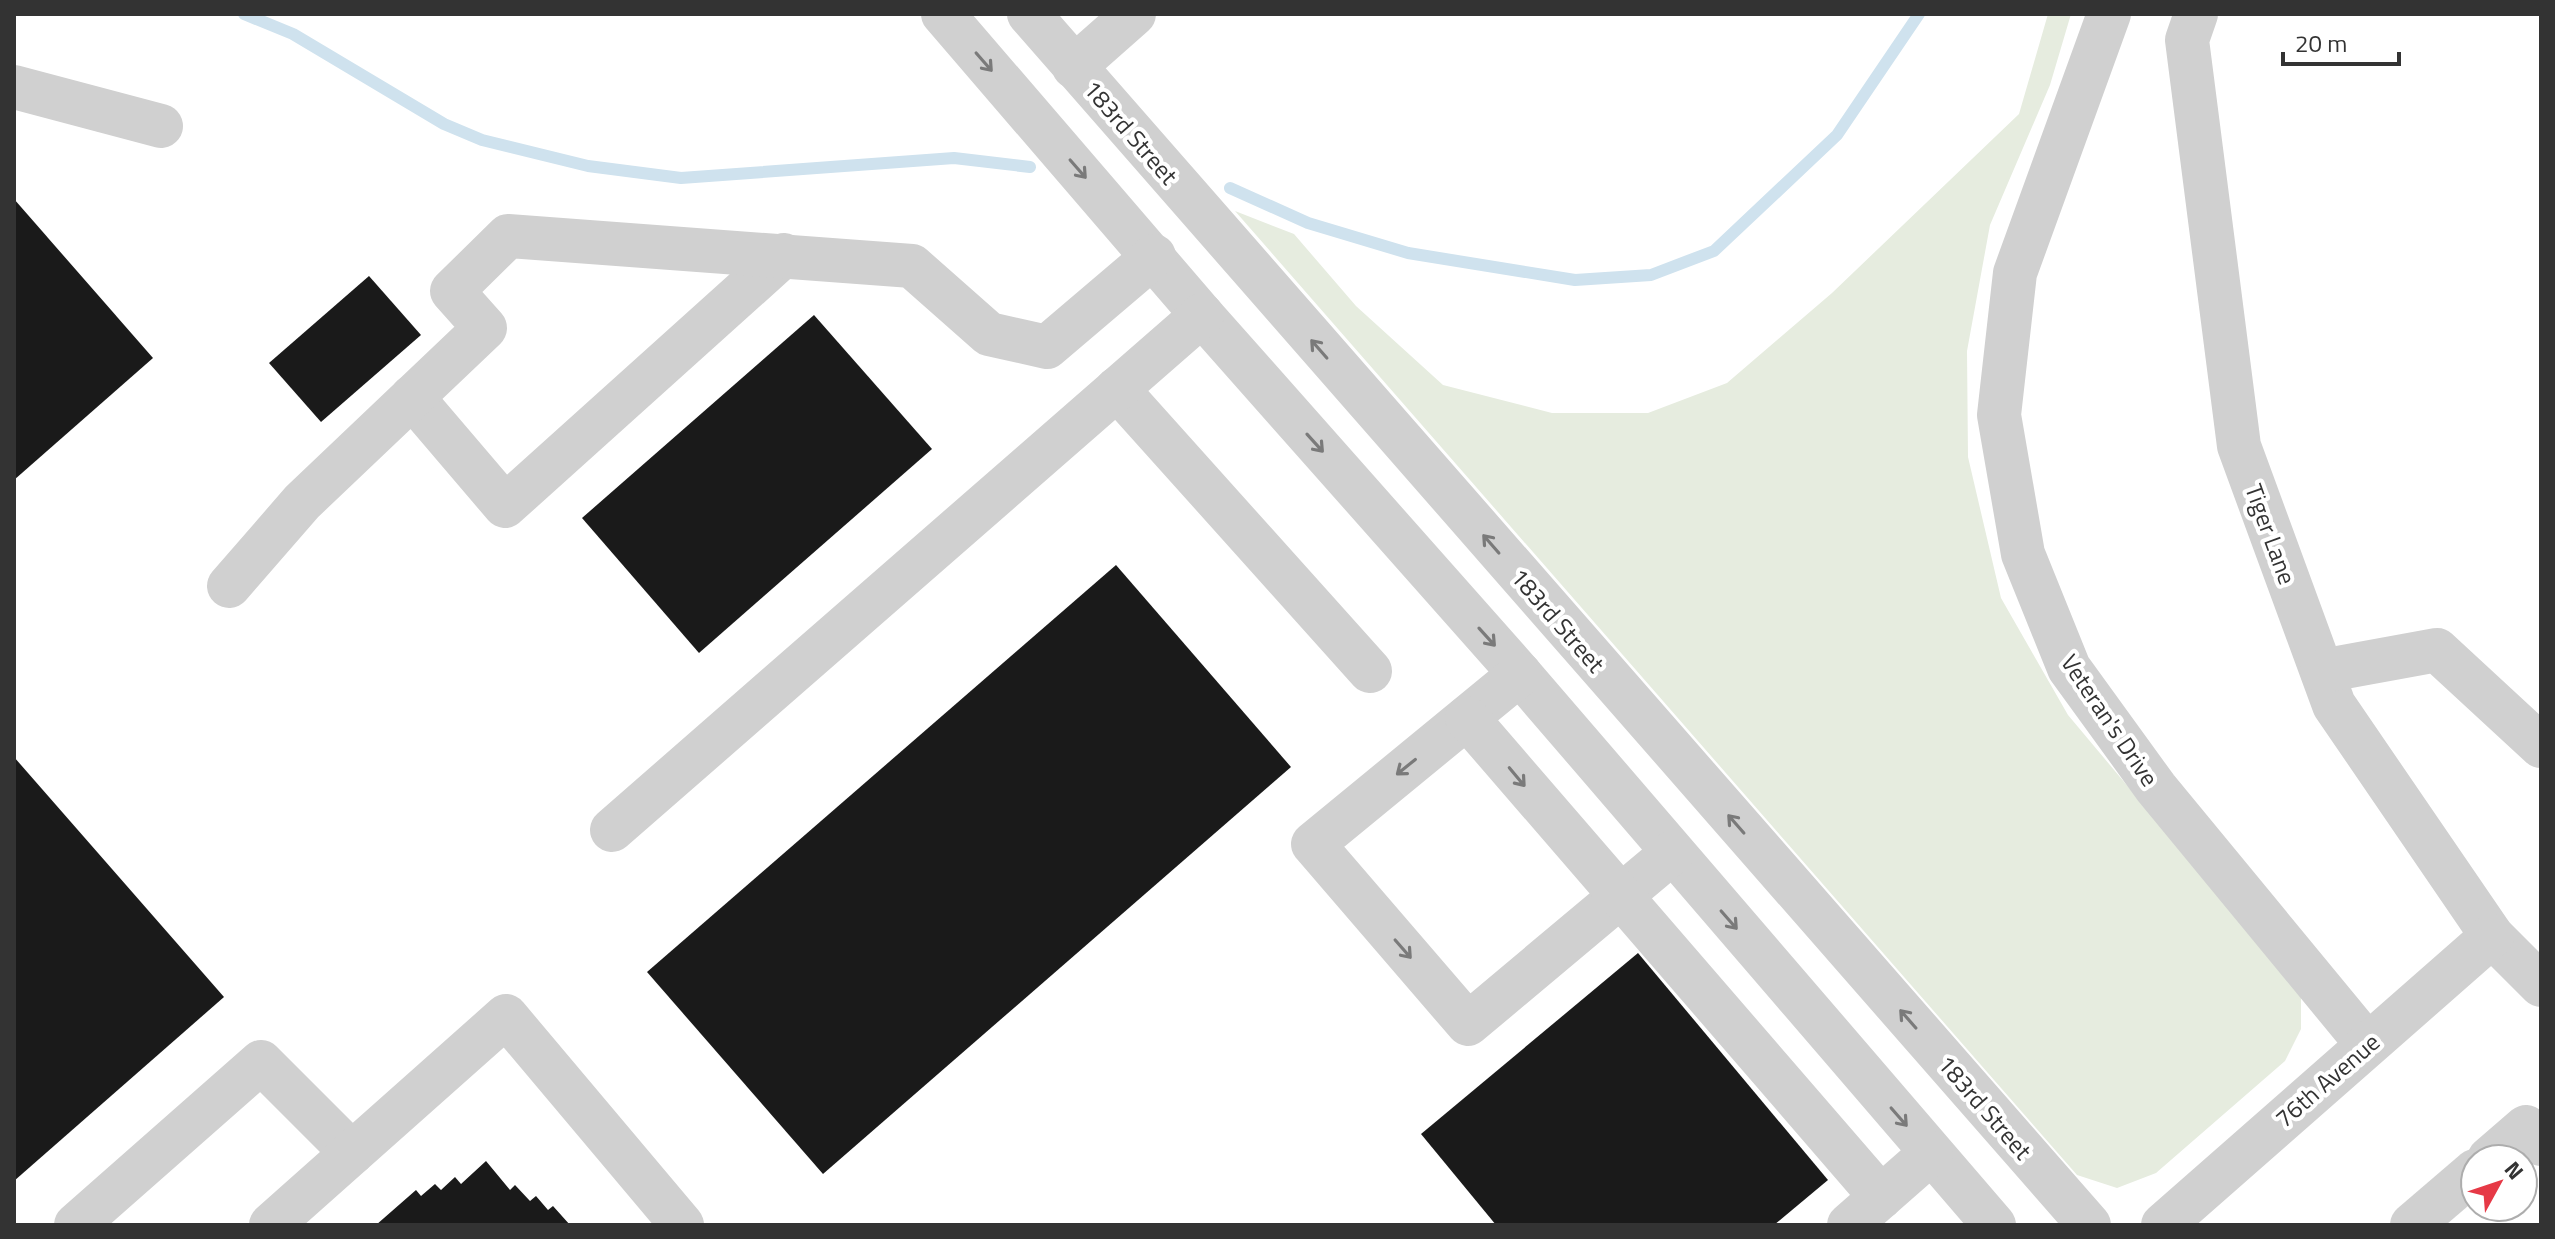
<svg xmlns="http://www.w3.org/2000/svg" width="2555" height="1239" viewBox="0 0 2555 1239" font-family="'Titillium Web',sans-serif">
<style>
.green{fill:#e6ecdf}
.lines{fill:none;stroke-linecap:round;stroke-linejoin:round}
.stream{stroke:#cfe2ee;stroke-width:12}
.building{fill:#1a1a1a}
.minor{stroke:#d0d0d0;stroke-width:44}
.oneway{stroke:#7a7a7a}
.labels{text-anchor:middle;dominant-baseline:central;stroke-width:8;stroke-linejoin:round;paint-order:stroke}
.street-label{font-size:24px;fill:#333;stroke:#fff}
</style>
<rect width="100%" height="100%" fill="#fff"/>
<!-- green -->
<path class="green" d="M 2048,14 L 2071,14 L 2050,85 L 1990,225 L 1967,351 L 1968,457 L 2001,598 L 2068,715 L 2301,993 L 2301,1029 L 2285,1061 L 2156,1173 L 2117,1188 L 2077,1175 L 1235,211 L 1294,234 L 1356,306 L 1443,385 L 1552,413 L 1648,413 L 1727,383 L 1832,293 L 2019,114 Z"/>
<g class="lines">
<!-- stream -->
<g class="stream">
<path d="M 244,14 L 293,34 L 444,124 L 482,140 L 588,166 L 681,178 L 954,158 L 1030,167"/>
<path d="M 1230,188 L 1308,223 L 1408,253 L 1575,280 L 1651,275 L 1714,251 L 1837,135 L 1919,14"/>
</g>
</g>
<!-- building -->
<g class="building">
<path d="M 14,199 L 153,358 L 14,480 Z"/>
<path d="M 369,276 L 421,335 L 321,422 L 269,363 Z"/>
<path d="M 814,315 L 932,449 L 699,653 L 582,518 Z"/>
<path d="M 1116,565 L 1291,767 L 823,1174 L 647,972 Z"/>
<path d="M 14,757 L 224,997 L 14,1181 Z"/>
<path d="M 1638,953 L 1828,1180 L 1774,1225 L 1496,1225 L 1421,1134 Z"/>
<path d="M 486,1161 L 510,1190 L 515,1185 L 530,1201 L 536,1196 L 548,1210 L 553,1206 L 570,1225 L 376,1225 L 416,1190 L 421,1196 L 435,1184 L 441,1190 L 455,1177 L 461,1184 Z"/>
</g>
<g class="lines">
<!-- minor -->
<g class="minor">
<path d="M 943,14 L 1202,315 L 1520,674 L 1994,1225"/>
<path d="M 1029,14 L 2089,1225"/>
<path d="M 2109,14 L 2015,273 L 1999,415 L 2023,554 L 2069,668 L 2156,788 L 2367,1044"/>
<path d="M 2196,14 L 2187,40 L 2239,446 L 2334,705 L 2492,936 L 2541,985"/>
<path d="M 1074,67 L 1134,14"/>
<path d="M 14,87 L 161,126"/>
<path d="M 1117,389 L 1370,671"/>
<path d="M 412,397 L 505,506 L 784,255"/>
<path d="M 229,586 L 302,502 L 485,328 L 452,291 L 508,236 L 912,266 L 989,334 L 1047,347 L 1154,256"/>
<path d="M 2322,671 L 2437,650 L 2541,746"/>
<path d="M 1520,674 L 1313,844 L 1468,1024 L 1672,853"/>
<path d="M 1467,718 L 1881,1197"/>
<path d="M 612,830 L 1202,315"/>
<path d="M 2489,1159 L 2526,1127 L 2541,1144"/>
<path d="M 76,1225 L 261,1062 L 352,1153"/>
<path d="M 271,1225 L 506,1016 L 682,1225"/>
<path d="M 1849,1225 L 1931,1153"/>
<path d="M 2163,1225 L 2492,936"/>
<path d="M 2412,1225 L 2475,1171"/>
</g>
</g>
<!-- one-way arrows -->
<defs><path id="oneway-shaft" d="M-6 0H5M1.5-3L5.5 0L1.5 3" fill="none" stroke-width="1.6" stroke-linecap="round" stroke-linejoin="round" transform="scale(2)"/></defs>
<g class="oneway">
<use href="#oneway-shaft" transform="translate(984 62) rotate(49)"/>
<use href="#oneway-shaft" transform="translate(1078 169) rotate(49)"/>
<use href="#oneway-shaft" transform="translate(1319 349) rotate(-131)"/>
<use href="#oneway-shaft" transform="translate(1315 443) rotate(48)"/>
<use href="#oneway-shaft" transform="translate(1491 544) rotate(-131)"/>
<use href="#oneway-shaft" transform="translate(1487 637) rotate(48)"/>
<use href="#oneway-shaft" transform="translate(1406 767) rotate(141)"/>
<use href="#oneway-shaft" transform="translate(1517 777) rotate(50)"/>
<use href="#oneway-shaft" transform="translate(1736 824) rotate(-131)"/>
<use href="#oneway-shaft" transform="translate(1729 920) rotate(49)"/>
<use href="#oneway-shaft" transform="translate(1403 949) rotate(49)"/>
<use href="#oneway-shaft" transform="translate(1908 1019) rotate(-131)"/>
<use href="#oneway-shaft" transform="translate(1899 1117) rotate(49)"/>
</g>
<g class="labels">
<!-- street labels -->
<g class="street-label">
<text transform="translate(1131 132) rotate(49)">183rd Street</text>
<text transform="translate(2271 534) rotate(70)">Tiger Lane</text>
<text transform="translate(1558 620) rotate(49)">183rd Street</text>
<text transform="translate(2110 720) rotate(56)">Veteran's Drive</text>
<text transform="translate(2327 1080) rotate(-41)">76th Avenue</text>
<text transform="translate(1985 1107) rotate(49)">183rd Street</text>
</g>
</g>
<!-- border -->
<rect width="2555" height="1239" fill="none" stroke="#333333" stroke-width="32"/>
<!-- north arrow -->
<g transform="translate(2499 1183) rotate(50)"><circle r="38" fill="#ffffff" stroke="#adadad" stroke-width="2"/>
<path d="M0-6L14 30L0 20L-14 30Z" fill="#e63946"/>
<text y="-12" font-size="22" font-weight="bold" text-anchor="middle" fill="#333333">N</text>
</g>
<!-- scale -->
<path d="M2283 52v12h116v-12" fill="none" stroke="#333333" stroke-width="4"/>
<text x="2295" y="52" font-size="24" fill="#333333" stroke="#ffffff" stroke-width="6" paint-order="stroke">20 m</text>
</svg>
